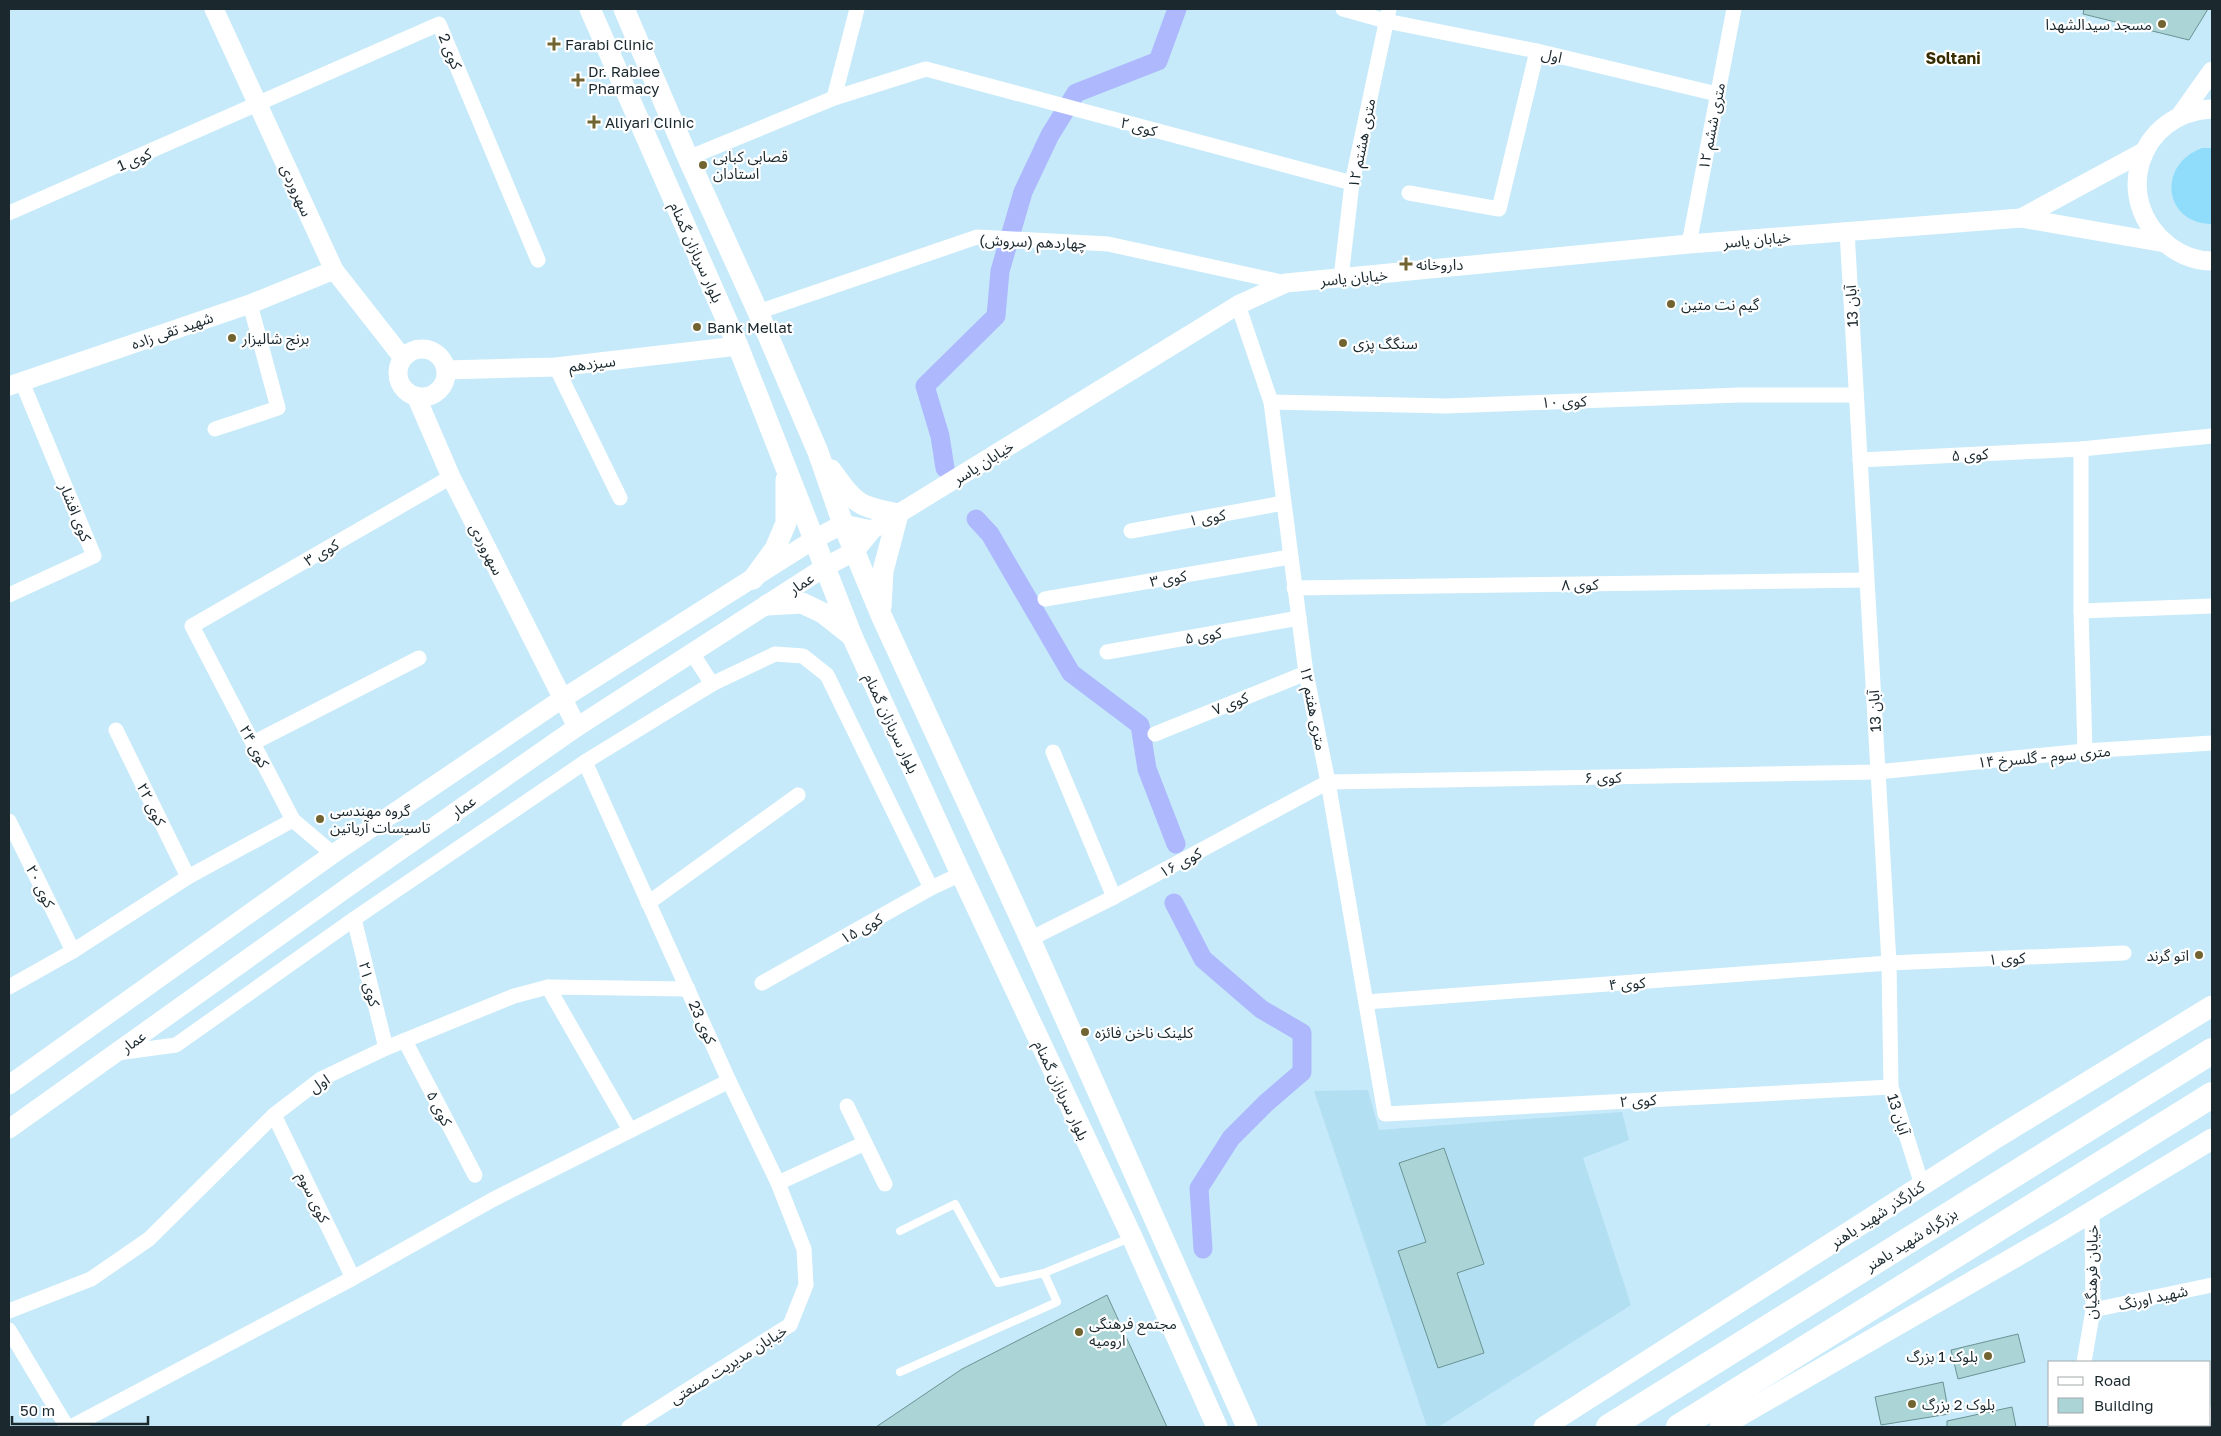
<svg xmlns="http://www.w3.org/2000/svg" width="2221" height="1436" viewBox="0 0 2221 1436" font-family="'Golos Text','Noto Sans Arabic',sans-serif">
<style>
.built{fill:#b2dff2}
.green{fill:#90ddfb}
.lines{fill:none;stroke-linecap:round;stroke-linejoin:round}
.canal{stroke:#adb8fd;stroke-width:19}
.building{fill:#aad4d5;stroke:#6b9395}
.service{stroke:#fff;stroke-width:8}
.minor{stroke:#fff;stroke-width:15}
.tertiary{stroke:#fff;stroke-width:19}
.secondary{stroke:#fff;stroke-width:21}
.trunk{stroke:#fff;stroke-width:26}
.poi-dot{fill:#716431;stroke:#fff;stroke-width:2}
.labels{text-anchor:middle;dominant-baseline:central;stroke-width:4.5;stroke-linejoin:round;paint-order:stroke}
.poi-label{font-size:15px;fill:#1b292f;stroke:#fff;text-anchor:start}
.street-label{font-size:15px;fill:#1b292f;stroke:#fff}
.neighbourhood-label{font-size:16px;font-weight:bold;fill:#362b00;stroke:#fff}
</style>
<rect width="100%" height="100%" fill="#c6eafa"/>
<!-- built -->
<path class="built" d="M 1368,1090 L 1379,1130 L 1622,1112 L 1629,1140 L 1583,1158 L 1631,1305 L 1438,1427 L 1427,1427 L 1314,1091 Z"/>
<!-- green -->
<path class="green" d="M 2202,148 L 2212,148 L 2212,224 C 2164,224 2156,165 2202,148 Z"/>
<g class="lines">
<!-- canal -->
<g class="canal">
<path d="M 945,468 L 940,436 L 925,386 L 996,316 L 1000,271 L 1023,192 L 1050,135 L 1076,93 L 1158,61 L 1177,9"/>
<path d="M 976,519 L 990,534 L 1071,673 L 1140,725 L 1147,769 L 1176,844"/>
<path d="M 1174,903 L 1203,959 L 1261,1009 L 1302,1033 L 1302,1072 L 1266,1103 L 1231,1138 L 1199,1188 L 1203,1249"/>
</g>
</g>
<!-- building -->
<g class="building">
<path d="M 2084,9 L 2208,9 L 2189,40 L 2083,14 Z"/>
<path d="M 1444,1148 L 1484,1264 L 1457,1273 L 1484,1353 L 1438,1368 L 1398,1251 L 1426,1242 L 1399,1163 Z"/>
<path d="M 1107,1295 L 1167,1427 L 876,1427 L 962,1369 Z"/>
<path d="M 2018,1334 L 2025,1362 L 1958,1379 L 1951,1350 Z"/>
<path d="M 1943,1382 L 1949,1414 L 1881,1425 L 1875,1397 Z"/>
<path d="M 2012,1407 L 2016,1427 L 1947,1427 L 1947,1421 Z"/>
</g>
<g class="lines">
<!-- service -->
<g class="service">
<path d="M 900,1231 L 955,1204 L 998,1283 L 1044,1273"/>
<path d="M 900,1372 L 1057,1302 L 1044,1273 L 1130,1238"/>
</g>
<!-- minor -->
<g class="minor">
<path d="M 1343,9 L 1386,21 L 1537,51 L 1717,94"/>
<path d="M 834,98 L 857,9"/>
<path d="M 688,158 L 834,98 L 926,69 L 1352,183"/>
<path d="M 1409,193 L 1499,209 L 1537,51"/>
<path d="M 9,213 L 439,24 L 538,260"/>
<path d="M 1847,231 L 1889,963 L 1891,1087 L 1922,1185"/>
<path d="M 1689,244 L 1734,9"/>
<path d="M 1341,278 L 1352,183 L 1389,9"/>
<path d="M 1238,305 L 1271,402 L 1306,673 L 1328,782 L 1385,1114 L 1891,1087"/>
<path d="M 758,312 L 977,237 L 1108,244 L 1286,283"/>
<path d="M 556,367 L 620,498"/>
<path d="M 1271,402 L 1446,406 L 1740,395 L 1856,395"/>
<path d="M 215,429 L 278,408 L 250,304"/>
<path d="M 2081,449 L 2081,611 L 2085,751"/>
<path d="M 1860,460 L 2081,449 L 2212,436"/>
<path d="M 1131,531 L 1283,503"/>
<path d="M 1294,588 L 1866,580"/>
<path d="M 9,595 L 94,556 L 22,382"/>
<path d="M 1045,599 L 1290,557"/>
<path d="M 2081,611 L 2212,606"/>
<path d="M 1107,652 L 1299,618"/>
<path d="M 692,653 L 712,684"/>
<path d="M 116,730 L 188,877"/>
<path d="M 1155,734 L 1306,673"/>
<path d="M 253,743 L 419,658"/>
<path d="M 1053,752 L 1114,897"/>
<path d="M 585,762 L 729,1081 L 778,1183 L 804,1249 L 806,1285 L 790,1325 L 629,1427"/>
<path d="M 9,821 L 73,951"/>
<path d="M 333,854 L 293,820 L 192,626 L 451,477"/>
<path d="M 648,903 L 798,795"/>
<path d="M 354,919 L 386,1048"/>
<path d="M 1030,939 L 1114,897 L 1328,782 L 1877,772 L 2085,751 L 2212,743"/>
<path d="M 762,983 L 931,888 L 961,874"/>
<path d="M 9,987 L 73,951 L 188,877 L 293,820"/>
<path d="M 548,987 L 630,1130"/>
<path d="M 1366,1002 L 1889,963 L 2124,953"/>
<path d="M 405,1041 L 475,1175"/>
<path d="M 117,1053 L 176,1045 L 354,919 L 585,762 L 712,684 L 775,654 L 803,656 L 827,675 L 931,888"/>
<path d="M 847,1106 L 885,1184"/>
<path d="M 274,1115 L 353,1278"/>
<path d="M 778,1183 L 865,1143"/>
<path d="M 2093,1310 L 2212,1285"/>
<path d="M 9,1311 L 91,1279 L 149,1239 L 274,1115 L 321,1079 L 386,1048 L 514,996 L 548,987 L 688,989"/>
<path d="M 9,1330 L 67,1427"/>
<path d="M 2084,1362 L 2093,1310 L 2092,1211"/>
<path d="M 2210,1414 L 2212,1415"/>
<path d="M 71,1427 L 353,1278 L 492,1200 L 729,1081"/>
<path d="M 2072,1427 L 2073,1425"/>
</g>
<!-- tertiary -->
<g class="tertiary">
<path d="M 214,9 L 334,270 L 403,358"/>
<path d="M 2212,109 C 2138,112 2110,201 2169,246 C 2181,255 2197,261 2212,261"/>
<path d="M 2180,116 L 2212,71"/>
<path d="M 2021,218 L 2145,151"/>
<circle cx="422" cy="373" r="24"/>
<path d="M 446,370 L 556,367 L 738,346"/>
<path d="M 9,386 L 250,304 L 334,270"/>
<path d="M 416,396 L 451,477 L 577,727"/>
<path d="M 9,1085 L 333,854 L 562,699 L 813,540 L 843,524 L 872,530"/>
<path d="M 9,1129 L 358,880 L 577,727 L 825,567 L 855,551 L 872,530 L 1238,305 L 1286,283 L 1689,244 L 2021,218 L 2165,243"/>
</g>
<!-- secondary -->
<g class="secondary">
<path d="M 590,9 L 738,346 L 852,636 L 961,874 L 1132,1237 L 1217,1427"/>
<path d="M 624,9 L 688,158 L 758,312 L 818,452 L 843,524 L 881,615 L 1030,939 L 1247,1427"/>
<path d="M 831,470 C 856,504 856,506 898,514 L 883,571 L 881,607"/>
<path d="M 753,579 L 775,549 L 786,523 L 786,480"/>
<path d="M 767,605 L 802,603 L 823,613 L 852,636"/>
<path d="M 1544,1427 L 1996,1138 L 2212,1006"/>
<path d="M 1720,1427 L 2055,1234 L 2212,1139"/>
</g>
<!-- trunk -->
<g class="trunk">
<path d="M 1609,1427 L 2212,1051"/>
<path d="M 1679,1427 L 2212,1095"/>
</g>
</g>
<!-- markers -->
<g class="poi-dot">
<circle cx="2162" cy="24" r="5"/>
<path d="M551.5 36.5h5v5h5v5h-5v5h-5v-5h-5v-5h5z"/>
<path d="M575.5 72.5h5v5h5v5h-5v5h-5v-5h-5v-5h5z"/>
<path d="M591.5 114.5h5v5h5v5h-5v5h-5v-5h-5v-5h5z"/>
<circle cx="703" cy="165" r="5"/>
<path d="M1403.5 256.5h5v5h5v5h-5v5h-5v-5h-5v-5h5z"/>
<circle cx="1671" cy="304" r="5"/>
<circle cx="697" cy="327" r="5"/>
<circle cx="232" cy="338" r="5"/>
<circle cx="1343" cy="343" r="5"/>
<circle cx="320" cy="819" r="5"/>
<circle cx="2199" cy="955" r="5"/>
<circle cx="1085" cy="1032" r="5"/>
<circle cx="1079" cy="1332" r="5"/>
<circle cx="1988" cy="1356" r="5"/>
<circle cx="1912" cy="1404" r="5"/>
</g>
<g class="labels">
<!-- poi labels -->
<g class="poi-label">
<text x="2152" y="24" text-anchor="end">مسجد سیدالشهدا</text>
<text x="565" y="44">Farabi Clinic</text>
<text x="588" y="71">Dr. Rabiee<tspan x="588" dy="17">Pharmacy</tspan></text>
<text x="605" y="122">Aliyari Clinic</text>
<text x="713" y="156">قصابی کبابی<tspan x="713" dy="17">استادان</tspan></text>
<text x="1416" y="264">داروخانه</text>
<text x="1681" y="304">گیم نت متین</text>
<text x="707" y="327">Bank Mellat</text>
<text x="242" y="338">برنج شالیزار</text>
<text x="1353" y="343">سنگگ پزی</text>
<text x="330" y="810">گروه مهندسی<tspan x="330" dy="17">تاسیسات آریاتین</tspan></text>
<text x="2189" y="955" text-anchor="end">اتو گرند</text>
<text x="1095" y="1032">کلینک ناخن فائزه</text>
<text x="1089" y="1323">مجتمع فرهنگی<tspan x="1089" dy="17">ارومیه</tspan></text>
<text x="1978" y="1356" text-anchor="end">بلوک 1 بزرگ</text>
<text x="1922" y="1404">بلوک 2 بزرگ</text>
</g>
<!-- street labels -->
<g class="street-label">
<text transform="translate(451 51) rotate(67)">کوی 2</text>
<text transform="translate(1552 55) rotate(13)">اول</text>
<text transform="translate(1139 126) rotate(15)">کوی ۲</text>
<text transform="translate(1711 126) rotate(-79)">۱۲ متری ششم</text>
<text transform="translate(1361 143) rotate(-79)">۱۲ متری هشتم</text>
<text transform="translate(134 159) rotate(-23)">کوی 1</text>
<text transform="translate(297 190) rotate(66)">سهروردی</text>
<text transform="translate(1757 239) rotate(-5)">خیابان یاسر</text>
<text transform="translate(1033 241) rotate(2)">چهاردهم (سروش)</text>
<text transform="translate(697 252) rotate(66)">بلوار سربازان گمنام</text>
<text transform="translate(1354 277) rotate(-5)">خیابان یاسر</text>
<text transform="translate(1851 306) rotate(-93)">13 آبان</text>
<text transform="translate(172 330) rotate(-19)">شهید تقی زاده</text>
<text transform="translate(592 363) rotate(-7)">سیزدهم</text>
<text transform="translate(1564 401) rotate(-2)">کوی ۱۰</text>
<text transform="translate(1970 454) rotate(-3)">کوی ۵</text>
<text transform="translate(983 462) rotate(-32)">خیابان یاسر</text>
<text transform="translate(76 512) rotate(68)">کوی افشار</text>
<text transform="translate(1207 517) rotate(-10)">کوی ۱</text>
<text transform="translate(487 549) rotate(63)">سهروردی</text>
<text transform="translate(321 552) rotate(-30)">کوی ۳</text>
<text transform="translate(1168 578) rotate(-10)">کوی ۳</text>
<text transform="translate(801 583) rotate(-34)">عمار</text>
<text transform="translate(1580 584) rotate(-1)">کوی ۸</text>
<text transform="translate(1203 635) rotate(-10)">کوی ۵</text>
<text transform="translate(1230 703) rotate(-22)">کوی ۷</text>
<text transform="translate(1314 708) rotate(79)">۱۲ متری هفتم</text>
<text transform="translate(1874 711) rotate(-93)">13 آبان</text>
<text transform="translate(892 723) rotate(65)">بلوار سربازان گمنام</text>
<text transform="translate(255 746) rotate(62)">کوی ۲۴</text>
<text transform="translate(2044 756) rotate(-5)">۱۴ متری سوم - گلسرخ</text>
<text transform="translate(1603 777) rotate(-1)">کوی ۶</text>
<text transform="translate(152 804) rotate(64)">کوی ۲۲</text>
<text transform="translate(463 806) rotate(-35)">عمار</text>
<text transform="translate(1180 862) rotate(-28)">کوی ۱۶</text>
<text transform="translate(41 886) rotate(64)">کوی ۲۰</text>
<text transform="translate(861 928) rotate(-29)">کوی ۱۵</text>
<text transform="translate(2007 958) rotate(-3)">کوی ۱</text>
<text transform="translate(1627 983) rotate(-4)">کوی ۴</text>
<text transform="translate(370 984) rotate(76)">کوی ۲۱</text>
<text transform="translate(703 1022) rotate(66)">کوی 23</text>
<text transform="translate(133 1041) rotate(-36)">عمار</text>
<text transform="translate(319 1083) rotate(-33)">اول</text>
<text transform="translate(1062 1090) rotate(65)">بلوار سربازان گمنام</text>
<text transform="translate(1638 1100) rotate(-3)">کوی ۲</text>
<text transform="translate(440 1108) rotate(63)">کوی ۵</text>
<text transform="translate(1899 1114) rotate(73)">13 آبان</text>
<text transform="translate(314 1197) rotate(64)">کوی سوم</text>
<text transform="translate(1877 1214) rotate(-33)">کنارگذر شهید باهنر</text>
<text transform="translate(1911 1239) rotate(-32)">بزرگراه شهید باهنر</text>
<text transform="translate(2091 1272) rotate(-89)">خیابان فرهنگیان</text>
<text transform="translate(2153 1297) rotate(-12)">شهید اورنگ</text>
<text transform="translate(728 1364) rotate(-32)">خیابان مدیریت صنعتی</text>
</g>
<!-- neighbourhood labels -->
<g class="neighbourhood-label">
<text x="1953" y="58">Soltani</text>
</g>
</g>
<!-- border -->
<rect width="2221" height="1436" fill="none" stroke="#1b292f" stroke-width="20"/>
<!-- legend -->
<rect x="2048" y="1361" width="162" height="65" fill="#ffffff" stroke="#a4a9ac"/>
<rect x="2058" y="1377" width="25" height="8" fill="#ffffff" stroke="#a4a9ac"/>
<text x="2094" y="1386" font-size="15" fill="#1b292f">Road</text>
<rect x="2058" y="1398" width="25" height="15" fill="#aad4d5" stroke="#a4a9ac"/>
<text x="2094" y="1411" font-size="15" fill="#1b292f">Building</text>
<!-- scale -->
<path d="M12 1416v8h136v-8" fill="none" stroke="#1b292f" stroke-width="2.5"/>
<text x="20" y="1416" font-size="15" fill="#1b292f" stroke="#ffffff" stroke-width="4" paint-order="stroke">50 m</text>
</svg>
